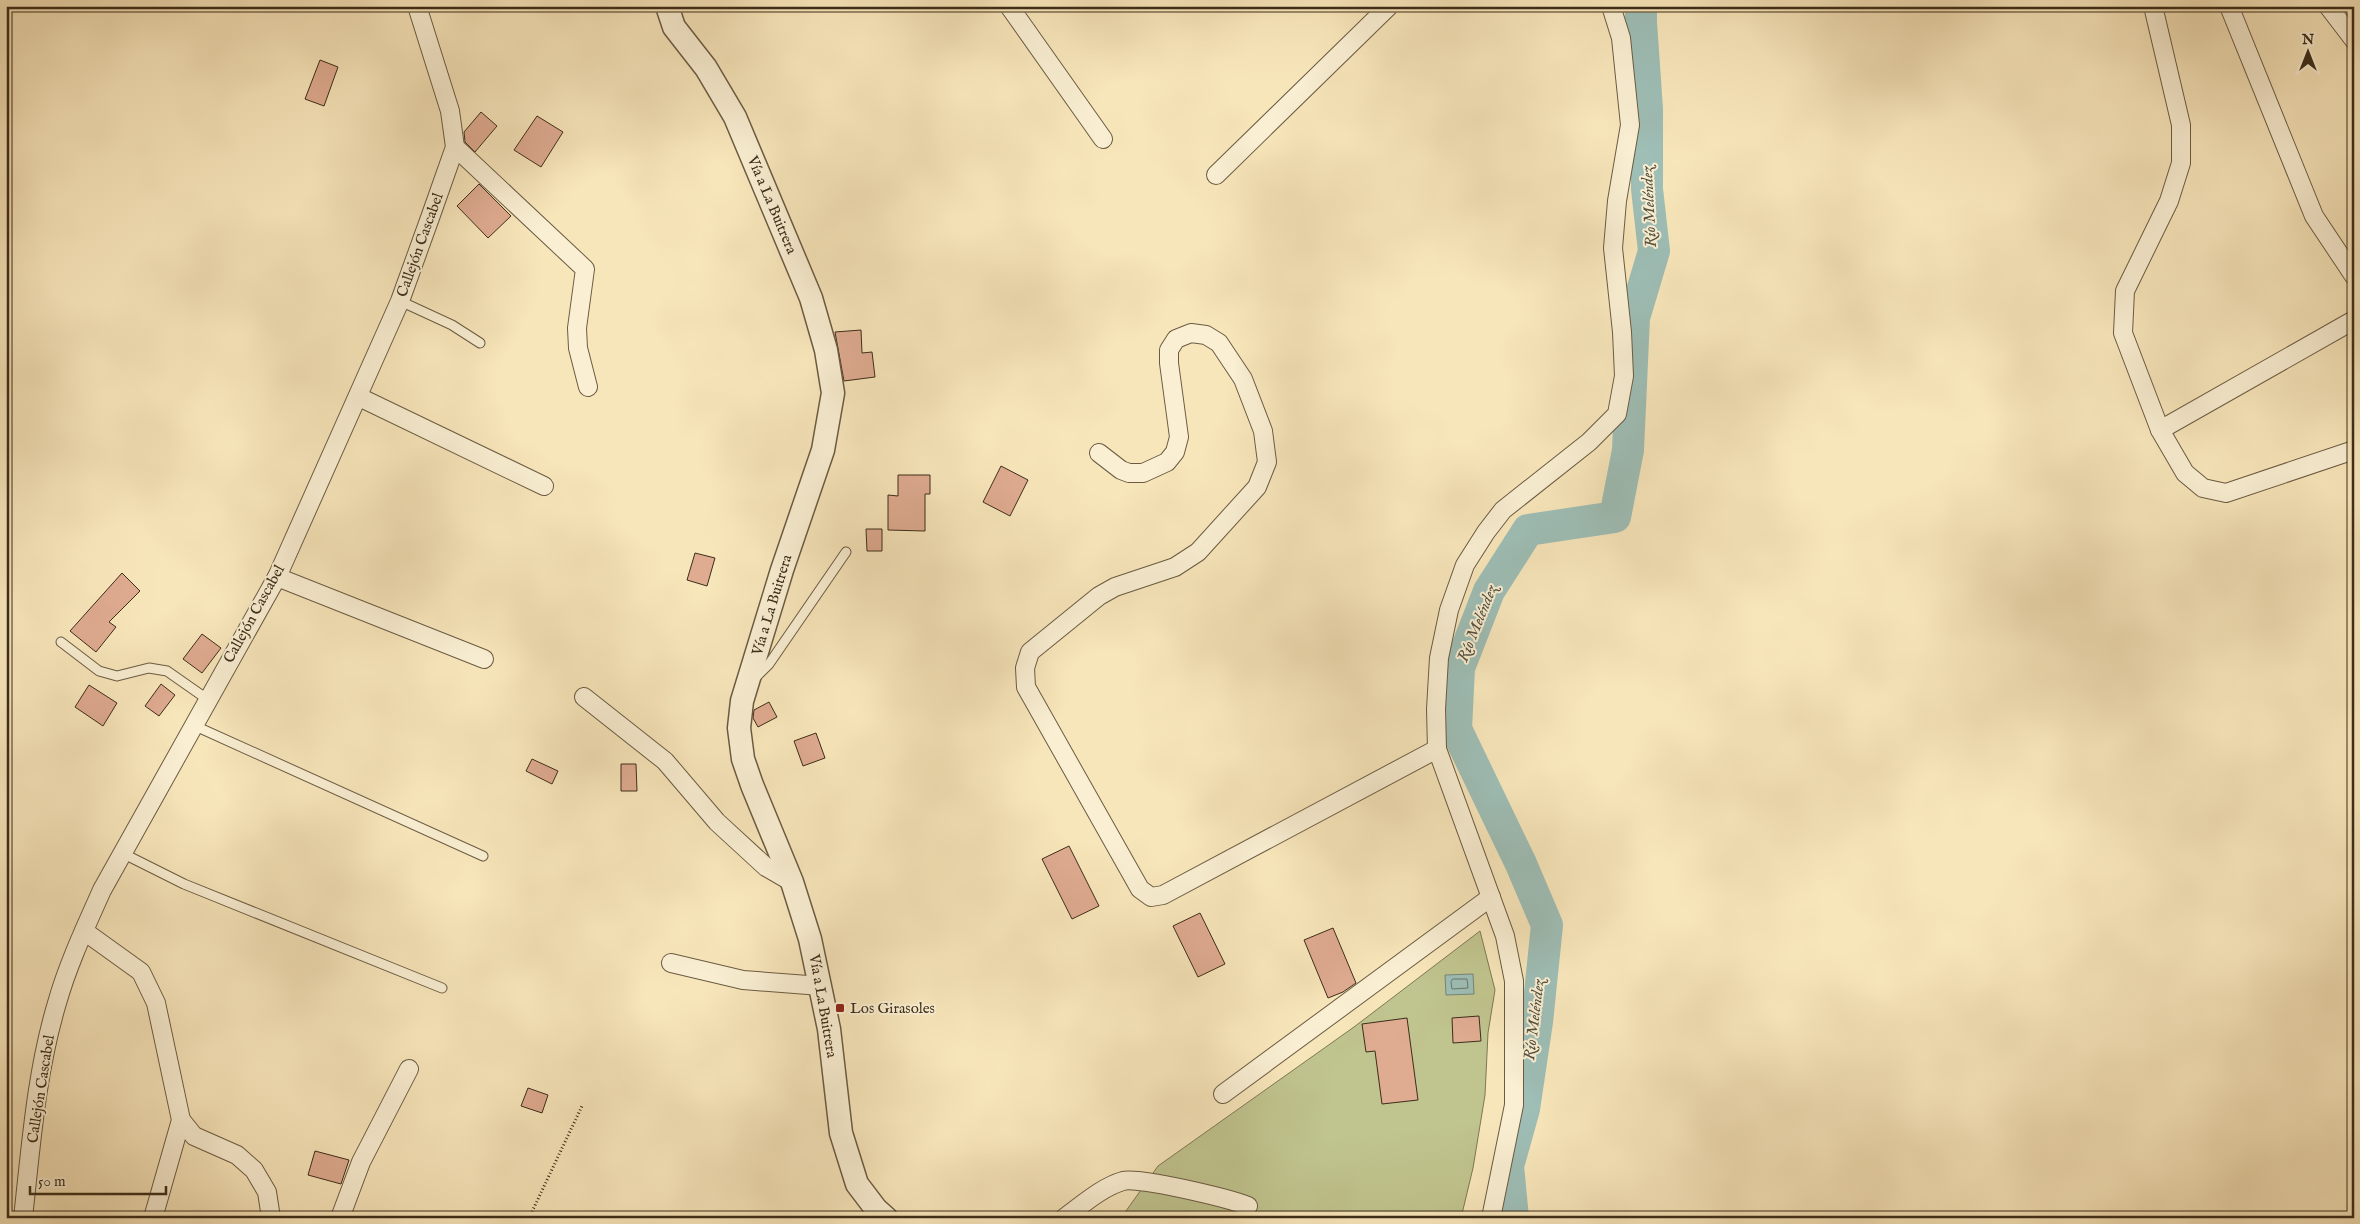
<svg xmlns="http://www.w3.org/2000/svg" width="2360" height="1224" viewBox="0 0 2360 1224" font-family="'IM FELL English',serif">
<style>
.green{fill:#c0c48e;stroke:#7e7854}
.water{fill:#9ebeb6;stroke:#778477}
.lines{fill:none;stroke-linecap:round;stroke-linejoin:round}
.shore{stroke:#6d7668;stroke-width:1}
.river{stroke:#9ebeb6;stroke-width:32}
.building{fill:#dfab91;stroke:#3c2d19}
.service-casing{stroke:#6b5b42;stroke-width:11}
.minor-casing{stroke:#6b5b42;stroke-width:20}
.tertiary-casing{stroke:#6b5b42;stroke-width:25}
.path{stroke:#3c2d19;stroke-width:3;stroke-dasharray:1 2.5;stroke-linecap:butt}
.service{stroke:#faefd3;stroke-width:9}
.minor{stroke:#faefd3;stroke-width:18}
.tertiary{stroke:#faefd3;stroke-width:22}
.poi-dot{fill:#8f2418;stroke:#faefd3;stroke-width:2}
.labels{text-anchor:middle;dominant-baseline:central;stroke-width:4;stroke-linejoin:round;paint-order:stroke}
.street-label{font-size:15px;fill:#3c2d19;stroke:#faefd3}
.poi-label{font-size:15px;fill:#3c2d19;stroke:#faefd3;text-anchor:start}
.water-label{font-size:16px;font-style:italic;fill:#545140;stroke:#faefd3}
</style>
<rect width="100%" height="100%" fill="#f8e6bb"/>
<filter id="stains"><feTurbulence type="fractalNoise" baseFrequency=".004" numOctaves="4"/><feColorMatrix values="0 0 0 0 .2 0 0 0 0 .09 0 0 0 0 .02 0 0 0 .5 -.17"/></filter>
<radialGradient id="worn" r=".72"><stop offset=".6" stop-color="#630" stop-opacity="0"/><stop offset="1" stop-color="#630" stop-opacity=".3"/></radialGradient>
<!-- green -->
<path class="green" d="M 1480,931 L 1495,990 L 1488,1033 L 1485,1095 L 1473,1168 L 1461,1218 L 1121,1218 L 1158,1166 L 1354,1027 Z"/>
<!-- water -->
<path class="water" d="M 1473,974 L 1474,994 L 1446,995 L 1445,975 Z"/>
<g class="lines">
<!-- shore -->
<path class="shore" d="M 1453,979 L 1467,979 L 1468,988 L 1452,989 L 1451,982 Z"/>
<!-- river -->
<path class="river" d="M 1513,1218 L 1508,1166 L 1524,1109 L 1537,1022 L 1547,925 L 1521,864 L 1456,729 L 1459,668 L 1489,591 L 1528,530 L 1615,517 L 1628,450 L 1634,318 L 1654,251 L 1647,189 L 1647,109 L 1641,22 L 1641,6"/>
</g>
<!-- building -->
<g class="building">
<path d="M 320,60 L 338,67 L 324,106 L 305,99 Z"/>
<path d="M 481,112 L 497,126 L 475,152 L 465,142 L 464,132 Z"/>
<path d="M 537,116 L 563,132 L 541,167 L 514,150 Z"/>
<path d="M 479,184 L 511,216 L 488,238 L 457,206 Z"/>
<path d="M 861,330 L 862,353 L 872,352 L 875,377 L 844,381 L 835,332 Z"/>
<path d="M 1001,466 L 1028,480 L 1010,516 L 983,502 Z"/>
<path d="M 898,475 L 930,475 L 930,494 L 925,494 L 925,531 L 888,530 L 888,495 L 898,496 Z"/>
<path d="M 866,529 L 882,529 L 882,551 L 867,551 Z"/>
<path d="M 695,553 L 715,558 L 707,586 L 687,580 Z"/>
<path d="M 122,573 L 140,591 L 109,622 L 116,627 L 96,652 L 70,631 Z"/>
<path d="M 202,634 L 221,648 L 202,673 L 183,659 Z"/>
<path d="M 161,684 L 175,695 L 159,716 L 145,706 Z"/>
<path d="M 89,685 L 117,703 L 103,726 L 75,707 Z"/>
<path d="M 769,702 L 777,717 L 758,727 L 753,718 L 754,710 Z"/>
<path d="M 816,733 L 825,758 L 803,766 L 794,741 Z"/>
<path d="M 532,759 L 558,771 L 552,784 L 526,771 Z"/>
<path d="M 621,764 L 636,764 L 637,791 L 621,791 Z"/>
<path d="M 1069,846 L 1099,906 L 1072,919 L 1042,859 Z"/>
<path d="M 1200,913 L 1225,964 L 1198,977 L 1173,926 Z"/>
<path d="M 1333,928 L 1356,983 L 1343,992 L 1328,998 L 1304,940 Z"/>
<path d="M 1479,1016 L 1481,1041 L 1453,1043 L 1452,1018 Z"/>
<path d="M 1407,1018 L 1418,1100 L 1382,1104 L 1375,1051 L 1366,1052 L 1362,1024 Z"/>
<path d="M 528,1088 L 548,1095 L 542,1113 L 521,1106 Z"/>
<path d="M 315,1151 L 349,1160 L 341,1184 L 308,1175 Z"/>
</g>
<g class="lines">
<!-- service casing -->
<g class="service-casing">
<g id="service">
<path d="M 400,301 L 452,325 L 480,343"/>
<path d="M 61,642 L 99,671 L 117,676 L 149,668 L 167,671 L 207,699"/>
<path d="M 756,677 L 769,664 L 846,552"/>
<path d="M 193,725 L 483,856"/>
<path d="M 122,853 L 184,884 L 442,988"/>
</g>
</g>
<!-- minor casing -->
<g class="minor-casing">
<g id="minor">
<path d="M 1009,6 L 1103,139"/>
<path d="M 2153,6 L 2181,125 L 2181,163 L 2169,201 L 2125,291 L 2123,333 L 2160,430 L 2185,473 L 2203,488 L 2226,493 L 2354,450"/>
<path d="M 2229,6 L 2314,216 L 2354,276"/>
<path d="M 2328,6 L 2354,40"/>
<path d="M 455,147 L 585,269 L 577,328 L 578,348 L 588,387"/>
<path d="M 1216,175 L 1389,6"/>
<path d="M 359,397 L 544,486"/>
<path d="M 2160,430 L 2354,320"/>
<path d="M 1099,453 L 1121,470 L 1129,473 L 1143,473 L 1167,462 L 1175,452 L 1179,437 L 1169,363 L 1169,350 L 1176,339 L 1191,333 L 1206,335 L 1219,343 L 1243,379 L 1263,431 L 1267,462 L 1257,487 L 1198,552 L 1175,567 L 1115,587 L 1099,596 L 1030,652 L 1025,668 L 1026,687 L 1140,889 L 1151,897 L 1163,895 L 1437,749"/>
<path d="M 277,577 L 484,659"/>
<path d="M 584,697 L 665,761 L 717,822 L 766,867 L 792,882"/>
<path d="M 84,931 L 141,972 L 156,1003 L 181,1120 L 153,1218"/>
<path d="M 671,963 L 743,980 L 821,986"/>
<path d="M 1223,1094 L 1491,897"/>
<path d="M 181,1120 L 194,1136 L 237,1155 L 254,1170 L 267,1192 L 271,1218"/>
<path d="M 23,1218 C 31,1146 36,1073 57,1003 C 68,964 86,926 102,890 L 277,577 L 400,301 L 431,215 L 455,147 L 450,111 L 417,6"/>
<path d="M 340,1218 L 361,1162 L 409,1069"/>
<path d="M 1064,1218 C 1082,1205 1102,1187 1123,1181 C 1137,1176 1231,1199 1248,1206"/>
<path d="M 1491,1218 L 1514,1105 L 1514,981 L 1505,936 L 1437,749 L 1436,709 L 1439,658 L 1449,610 L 1465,565 L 1486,532 L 1503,510 L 1589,442 L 1617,414 L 1624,376 L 1622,332 L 1613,248 L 1617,201 L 1630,125 L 1621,38 L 1611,6"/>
</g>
</g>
<!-- tertiary casing -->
<g class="tertiary-casing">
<path id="tertiary" d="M 667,6 L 674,27 L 706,68 L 735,117 L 811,298 L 826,350 L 833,393 L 823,450 L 782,570 L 742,701 L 739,728 L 743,759 L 752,785 L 792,882 L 810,939 L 829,1029 L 841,1133 L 857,1184 L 876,1209 L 886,1218"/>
</g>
<!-- path -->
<path class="path" d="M 529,1218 L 582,1106"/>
<!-- service -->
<use href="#service" class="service"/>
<!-- minor -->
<use href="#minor" class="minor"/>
<!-- tertiary -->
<use href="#tertiary" class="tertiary"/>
</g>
<!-- markers -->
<rect class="poi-dot" x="835" y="1003" width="10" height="10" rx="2.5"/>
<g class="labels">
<!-- street labels -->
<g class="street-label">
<text transform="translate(772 205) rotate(67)">Vía a La Buitrera</text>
<text transform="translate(420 245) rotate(-70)">Callejón Cascabel</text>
<text transform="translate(772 605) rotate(-73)">Vía a La Buitrera</text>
<text transform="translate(254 614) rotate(-61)">Callejón Cascabel</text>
<text transform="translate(823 1006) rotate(80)">Vía a La Buitrera</text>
<text transform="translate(41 1089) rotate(-81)">Callejón Cascabel</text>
</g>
<!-- poi labels -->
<g class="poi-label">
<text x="850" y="1008">Los Girasoles</text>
</g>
<!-- water labels -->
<g class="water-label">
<text transform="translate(1650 207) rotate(-93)">Río Meléndez</text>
<text transform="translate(1478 624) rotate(-68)">Río Meléndez</text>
<text transform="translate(1535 1020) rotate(-83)">Río Meléndez</text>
</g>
</g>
<!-- margin -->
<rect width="2360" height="1224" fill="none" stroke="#f8e6bb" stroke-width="25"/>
<rect x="8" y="8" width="2345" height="1209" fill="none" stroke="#3c2d19" stroke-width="2.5"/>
<rect x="12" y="12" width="2335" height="1199" fill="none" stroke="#3c2d19"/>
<!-- north arrow -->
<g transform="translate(2308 52)" stroke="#faefd3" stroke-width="4" paint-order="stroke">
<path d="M0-4L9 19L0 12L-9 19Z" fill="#3c2d19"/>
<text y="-8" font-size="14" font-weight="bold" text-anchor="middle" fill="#3c2d19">N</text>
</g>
<!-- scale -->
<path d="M30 1186v8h136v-8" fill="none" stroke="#3c2d19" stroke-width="2.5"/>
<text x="38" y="1186" font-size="15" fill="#3c2d19" stroke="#faefd3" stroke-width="4" paint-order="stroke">50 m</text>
<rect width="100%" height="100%" filter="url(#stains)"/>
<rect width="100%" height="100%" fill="url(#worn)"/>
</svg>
